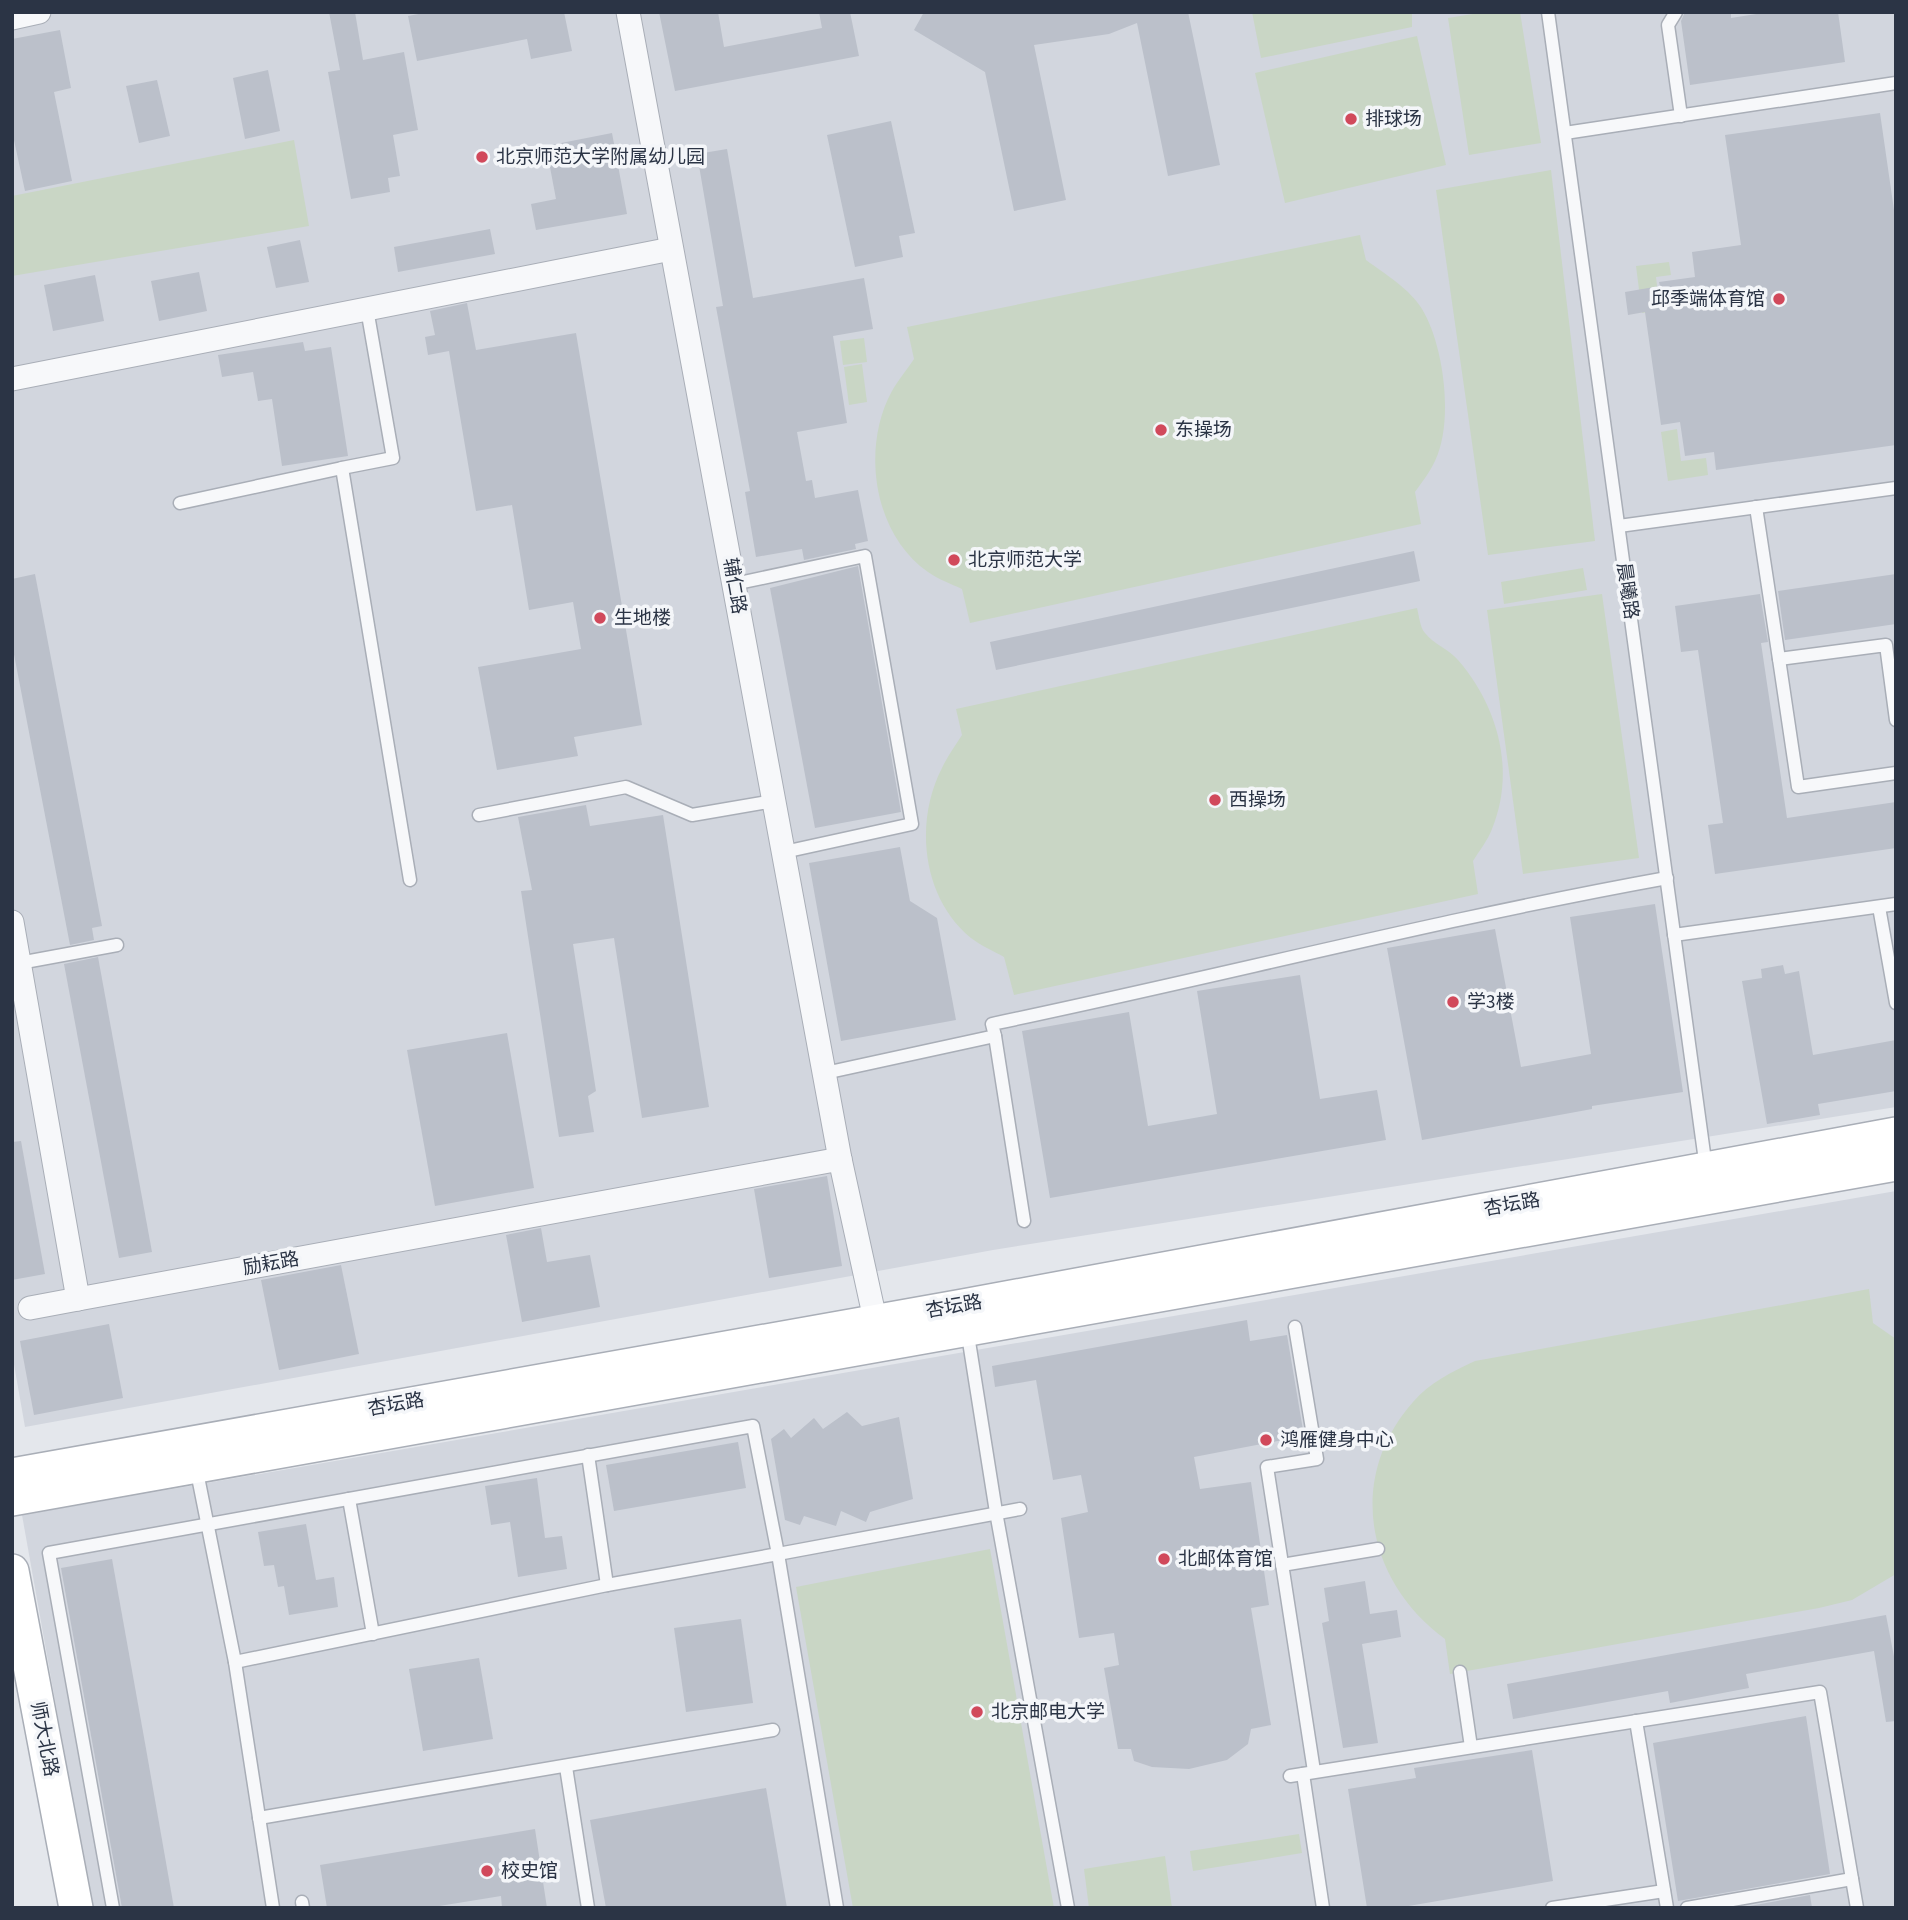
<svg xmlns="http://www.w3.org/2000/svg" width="1908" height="1920" viewBox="0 0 1908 1920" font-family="'Source Sans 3','Noto Sans SC',sans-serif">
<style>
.built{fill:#d2d6de}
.green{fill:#c9d6c5}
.building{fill:#bbc0ca}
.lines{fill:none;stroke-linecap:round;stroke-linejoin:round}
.lane-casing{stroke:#a9aeb7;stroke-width:15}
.street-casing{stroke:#a9aeb7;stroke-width:25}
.secondary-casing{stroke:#a9aeb7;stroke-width:36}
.lane{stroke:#f7f8fa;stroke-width:12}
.street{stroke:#f7f8fa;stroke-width:23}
.secondary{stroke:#fff;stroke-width:33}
.poi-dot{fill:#d1495b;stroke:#f4f6f9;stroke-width:2.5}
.labels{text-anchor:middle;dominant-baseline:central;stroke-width:7;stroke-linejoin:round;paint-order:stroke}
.poi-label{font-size:19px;fill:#2b3445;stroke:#f4f6f9;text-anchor:start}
.street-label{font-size:19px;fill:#2b3445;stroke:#f4f6f9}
</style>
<rect width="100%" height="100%" fill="#e4e7ec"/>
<!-- built -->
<g class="built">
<path d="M 12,12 L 1896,12 L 1896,1107 L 993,1250 L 25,1427 L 12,1353 Z"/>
<path d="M 1896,1191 L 1896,1908 L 92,1908 L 22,1515 Z"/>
</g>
<!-- green -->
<g class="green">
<path d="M 1252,12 L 1412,12 L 1412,27 L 1261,58 Z"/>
<path d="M 1485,12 L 1520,12 L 1541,143 L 1469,155 L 1448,18 Z"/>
<path d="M 1417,36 L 1446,165 L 1285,203 L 1255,73 Z"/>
<path d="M 294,140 L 309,226 L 12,276 L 12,196 Z"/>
<path d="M 1551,170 L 1595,541 L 1488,555 L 1436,190 Z"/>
<path d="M 1360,235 L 1366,260 C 1385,274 1410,289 1422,309 C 1444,345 1454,422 1435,461 C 1430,472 1422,482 1415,492 L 1421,524 L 970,623 L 962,589 C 951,584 938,579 928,572 C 873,534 861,447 892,391 C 898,380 907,370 914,359 L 907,327 Z"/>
<path d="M 1669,262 L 1671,275 L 1656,277 L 1660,311 L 1642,313 L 1636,266 Z"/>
<path d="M 864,338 L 867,362 L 843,365 L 840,341 Z"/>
<path d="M 862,364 L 867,402 L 849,405 L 844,367 Z"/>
<path d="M 1677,429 L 1681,461 L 1706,458 L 1708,475 L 1668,481 L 1661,432 Z"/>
<path d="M 1583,568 L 1587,590 L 1504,604 L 1501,582 Z"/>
<path d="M 1602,594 L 1639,858 L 1523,874 L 1487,610 Z"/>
<path d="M 1417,608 C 1419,615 1420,628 1425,633 C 1433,644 1449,649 1458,660 C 1498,706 1516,771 1492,829 C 1488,840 1479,851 1473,861 L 1478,894 L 1014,995 L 1004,957 C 994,951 981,946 971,938 C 922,898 914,822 942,768 C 947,757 955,746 962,735 L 956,709 Z"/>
<path d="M 1869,1289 L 1873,1323 L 1896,1339 L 1896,1574 L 1852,1600 L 1819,1608 L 1450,1674 L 1445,1639 C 1366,1581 1346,1478 1413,1402 C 1430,1382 1452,1372 1475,1361 Z"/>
<path d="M 990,1549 L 1054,1908 L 853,1908 L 796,1587 Z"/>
<path d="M 1299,1834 L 1302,1853 L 1193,1871 L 1190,1851 Z"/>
<path d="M 1165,1856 L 1172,1908 L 1089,1908 L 1084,1869 Z"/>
</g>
<!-- building -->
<g class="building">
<path d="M 329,12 L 355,12 L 363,60 L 404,52 L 418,130 L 393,135 L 400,176 L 388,178 L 390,192 L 351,199 L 328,72 L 340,70 Z"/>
<path d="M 429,12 L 564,12 L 572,51 L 531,59 L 527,39 L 417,61 L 408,16 Z"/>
<path d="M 659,12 L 718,12 L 724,47 L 822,28 L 819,12 L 850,12 L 859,56 L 675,91 Z"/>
<path d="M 924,12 L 1188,12 L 1220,165 L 1168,176 L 1137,23 L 1109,34 L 1034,45 L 1066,200 L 1014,211 L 985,72 L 914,30 Z"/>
<path d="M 1685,12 L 1731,12 L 1731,18 L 1769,12 L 1838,12 L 1845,62 L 1690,85 L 1681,21 Z"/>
<path d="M 60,30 L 71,88 L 54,92 L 72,181 L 25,191 L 12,131 L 12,39 Z"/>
<path d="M 268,70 L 280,131 L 245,139 L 233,78 Z"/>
<path d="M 157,80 L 170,136 L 139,143 L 126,86 Z"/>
<path d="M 1880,113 L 1896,224 L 1896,445 L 1716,470 L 1714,452 L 1685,456 L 1680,422 L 1661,425 L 1645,312 L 1628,315 L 1625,292 L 1660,286 L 1659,282 L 1695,277 L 1692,252 L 1741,245 L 1725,135 Z"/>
<path d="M 891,121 L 915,233 L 899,236 L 903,257 L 855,267 L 827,135 Z"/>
<path d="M 612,133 L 627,214 L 536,230 L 531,204 L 556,199 L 546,146 Z"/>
<path d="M 727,149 L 753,298 L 864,278 L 873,329 L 833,336 L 847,423 L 797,432 L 806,481 L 812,480 L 815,498 L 858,490 L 868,541 L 855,544 L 856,549 L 804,560 L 802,549 L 756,557 L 745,492 L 750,491 L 716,307 L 723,306 L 697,154 Z"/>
<path d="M 490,229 L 495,254 L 398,272 L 394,247 Z"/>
<path d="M 300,240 L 309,282 L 276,288 L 267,247 Z"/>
<path d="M 199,272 L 207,311 L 159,321 L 151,281 Z"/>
<path d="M 95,275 L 104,321 L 53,331 L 44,285 Z"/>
<path d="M 467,303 L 476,350 L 576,333 L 642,725 L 574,737 L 578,756 L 497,770 L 478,667 L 581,649 L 573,602 L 529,610 L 512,505 L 476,511 L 449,351 L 428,355 L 425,337 L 435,335 L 430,311 Z"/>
<path d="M 303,342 L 305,351 L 331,347 L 348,456 L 282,466 L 272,399 L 258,401 L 253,372 L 222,377 L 218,355 Z"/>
<path d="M 1414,551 L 1420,581 L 996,670 L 990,642 Z"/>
<path d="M 858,566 L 901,812 L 815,828 L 770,588 Z"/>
<path d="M 35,574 L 102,926 L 92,928 L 94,940 L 70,945 L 12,644 L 12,579 Z"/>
<path d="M 1896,574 L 1896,624 L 1785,640 L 1778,591 Z"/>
<path d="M 1760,594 L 1768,642 L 1761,643 L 1787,818 L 1896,802 L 1896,848 L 1715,874 L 1708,825 L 1723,823 L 1698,650 L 1681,652 L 1675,606 Z"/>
<path d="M 586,805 L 590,826 L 663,815 L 709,1107 L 642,1118 L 614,938 L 573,944 L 596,1091 L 588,1096 L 594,1132 L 559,1137 L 521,891 L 532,890 L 518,817 Z"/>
<path d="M 900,847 L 910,901 L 937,918 L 956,1020 L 841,1041 L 809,863 Z"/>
<path d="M 1655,904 L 1683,1092 L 1592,1106 L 1592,1109 L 1422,1140 L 1387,948 L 1495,929 L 1521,1067 L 1591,1054 L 1570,917 Z"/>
<path d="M 98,957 L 152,1252 L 119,1258 L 64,964 Z"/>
<path d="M 1783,965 L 1785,974 L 1799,971 L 1813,1055 L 1896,1040 L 1896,1091 L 1818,1104 L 1820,1115 L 1767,1124 L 1742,981 L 1762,978 L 1761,969 Z"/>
<path d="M 1300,975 L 1320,1099 L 1377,1090 L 1386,1140 L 1050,1198 L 1022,1031 L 1129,1012 L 1148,1126 L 1217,1114 L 1197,991 Z"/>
<path d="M 507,1033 L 534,1188 L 435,1206 L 407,1050 Z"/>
<path d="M 21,1141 L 45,1274 L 12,1280 L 12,1142 Z"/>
<path d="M 827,1176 L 842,1266 L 769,1278 L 754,1189 Z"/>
<path d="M 541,1228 L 547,1262 L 590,1255 L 600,1307 L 522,1322 L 506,1235 Z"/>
<path d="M 341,1265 L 359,1354 L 279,1370 L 261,1280 Z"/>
<path d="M 1247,1320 L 1250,1341 L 1287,1335 L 1304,1436 L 1194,1457 L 1200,1489 L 1251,1482 L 1269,1605 L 1251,1608 L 1271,1725 L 1251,1729 L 1248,1744 L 1227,1760 L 1189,1769 L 1152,1767 L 1134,1761 L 1131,1749 L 1118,1749 L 1104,1668 L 1119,1665 L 1114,1633 L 1079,1638 L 1061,1518 L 1088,1512 L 1081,1475 L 1053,1480 L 1036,1380 L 995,1387 L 992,1366 Z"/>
<path d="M 109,1324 L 123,1398 L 34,1415 L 20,1341 Z"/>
<path d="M 847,1412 L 862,1426 L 899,1417 L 913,1499 L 870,1512 L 866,1522 L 841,1511 L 836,1526 L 804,1516 L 800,1525 L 785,1520 L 771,1439 L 784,1429 L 791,1438 L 814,1418 L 823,1429 Z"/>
<path d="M 738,1442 L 746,1488 L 614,1511 L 606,1465 Z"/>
<path d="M 537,1478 L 545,1538 L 562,1536 L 567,1569 L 518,1577 L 510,1522 L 491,1525 L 485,1486 Z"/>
<path d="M 306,1524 L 316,1580 L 334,1577 L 338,1607 L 289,1615 L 284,1586 L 278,1587 L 274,1565 L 264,1566 L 258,1532 Z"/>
<path d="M 112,1559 L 145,1743 L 174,1908 L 122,1908 L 61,1568 Z"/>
<path d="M 1365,1581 L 1370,1614 L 1397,1610 L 1401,1637 L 1362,1644 L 1378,1743 L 1343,1748 L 1322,1623 L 1329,1621 L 1324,1588 Z"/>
<path d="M 1886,1615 L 1896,1667 L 1896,1721 L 1886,1722 L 1874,1651 L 1746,1674 L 1749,1688 L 1670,1703 L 1668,1691 L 1513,1719 L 1507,1684 Z"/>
<path d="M 741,1619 L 753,1703 L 686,1712 L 674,1628 Z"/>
<path d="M 479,1658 L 493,1739 L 423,1751 L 409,1669 Z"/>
<path d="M 1806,1716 L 1830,1874 L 1678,1901 L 1653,1743 Z"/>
<path d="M 1532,1750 L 1553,1881 L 1397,1908 L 1367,1908 L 1348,1789 L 1416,1778 L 1414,1768 Z"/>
<path d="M 766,1788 L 787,1908 L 606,1908 L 590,1820 Z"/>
<path d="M 535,1829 L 547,1908 L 502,1908 L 501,1896 L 427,1908 L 327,1908 L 320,1865 Z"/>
<path d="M 1810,1895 L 1812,1908 L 1739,1908 Z"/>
</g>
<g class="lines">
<!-- lane casing -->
<g class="lane-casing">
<g id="lane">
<path d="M 1548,12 L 1706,1168"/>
<path d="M 1676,12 L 1668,25 L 1681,116"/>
<path d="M 1565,133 L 1896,83"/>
<path d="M 367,309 L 393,458 L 342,468 L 410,880"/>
<path d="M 180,503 L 342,468"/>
<path d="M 1756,507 L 1779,659 L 1886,645 L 1896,720"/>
<path d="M 1619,526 L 1896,488"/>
<path d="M 734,584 L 865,556 L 912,824 L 784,852"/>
<path d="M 1779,659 L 1798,787 L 1896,773"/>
<path d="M 479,815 L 626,787 L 692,815 L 774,801"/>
<path d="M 1879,907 L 1896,1003"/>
<path d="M 1674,935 L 1896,904"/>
<path d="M 14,964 L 117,945"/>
<path d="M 995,1036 L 1024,1221"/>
<path d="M 825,1073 L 995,1036 L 992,1024 C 1217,977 1440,919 1667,878"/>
<path d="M 1295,1327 L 1317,1459 L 1267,1467 L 1314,1771"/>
<path d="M 967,1329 L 996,1512 L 1068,1908"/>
<path d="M 588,1455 L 607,1585"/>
<path d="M 196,1467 L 235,1662 L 273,1908"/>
<path d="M 349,1499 L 373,1634"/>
<path d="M 1282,1565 L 1378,1549"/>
<path d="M 1460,1672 L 1471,1747"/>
<path d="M 1636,1721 L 1667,1908"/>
<path d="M 566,1767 L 588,1908"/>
<path d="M 1303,1774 L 1323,1908"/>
<path d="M 1290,1776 L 1820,1692 L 1857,1908"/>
<path d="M 259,1818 L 773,1730"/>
<path d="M 302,1902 L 303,1908"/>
<path d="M 113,1908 L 49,1553 L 753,1426 L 778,1554 L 607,1585 L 235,1662"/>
<path d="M 837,1908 L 778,1554 L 1020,1509"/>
<path d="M 1552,1908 L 1664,1891"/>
<path d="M 1687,1908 L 1852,1879"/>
</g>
</g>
<!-- street casing -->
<g class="street-casing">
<g id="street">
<path d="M 628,12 L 840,1159 L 878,1333"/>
<path d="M 12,18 L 39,12"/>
<path d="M 12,379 L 671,249"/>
<path d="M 12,922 L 78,1299 L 840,1159"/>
<path d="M 30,1308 L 78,1299"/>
</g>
</g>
<!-- secondary casing -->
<g class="secondary-casing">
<g id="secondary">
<path d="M 12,1475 L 963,1306 L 1896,1134"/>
<path d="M 12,1499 L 1896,1164"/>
<path d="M 12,1571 L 76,1908"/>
</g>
</g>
<!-- lane -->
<use href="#lane" class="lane"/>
<!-- street -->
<use href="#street" class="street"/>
<!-- secondary -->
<use href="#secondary" class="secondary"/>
</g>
<!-- markers -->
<g class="poi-dot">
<circle cx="1351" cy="119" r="7"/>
<circle cx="482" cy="157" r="7"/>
<circle cx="1779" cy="299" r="7"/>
<circle cx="1161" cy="430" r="7"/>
<circle cx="954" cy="560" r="7"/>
<circle cx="600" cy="618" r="7"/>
<circle cx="1215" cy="800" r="7"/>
<circle cx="1453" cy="1002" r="7"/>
<circle cx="1266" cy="1440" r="7"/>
<circle cx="1164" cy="1559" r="7"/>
<circle cx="977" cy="1712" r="7"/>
<circle cx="487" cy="1871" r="7"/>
</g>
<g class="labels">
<!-- poi labels -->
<g class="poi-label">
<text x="1365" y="119">排球场</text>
<text x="496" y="157">北京师范大学附属幼儿园</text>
<text x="1765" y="299" text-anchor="end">邱季端体育馆</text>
<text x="1175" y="430">东操场</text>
<text x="968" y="560">北京师范大学</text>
<text x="614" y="618">生地楼</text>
<text x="1229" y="800">西操场</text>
<text x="1467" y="1002">学3楼</text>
<text x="1280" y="1440">鸿雁健身中心</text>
<text x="1178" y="1559">北邮体育馆</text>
<text x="991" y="1712">北京邮电大学</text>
<text x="501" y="1871">校史馆</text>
</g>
<!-- street labels -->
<g class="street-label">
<text transform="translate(734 586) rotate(80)">辅仁路</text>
<text transform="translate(1627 591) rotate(82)">晨曦路</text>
<text transform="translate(1512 1205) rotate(-10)">杏坛路</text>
<text transform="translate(271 1264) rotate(-10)">励耘路</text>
<text transform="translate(954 1307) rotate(-10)">杏坛路</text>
<text transform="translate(396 1405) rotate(-10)">杏坛路</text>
<text transform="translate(44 1739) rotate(79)">师大北路</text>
</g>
</g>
<!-- border -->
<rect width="1908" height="1920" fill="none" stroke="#2b3445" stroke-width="28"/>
</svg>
